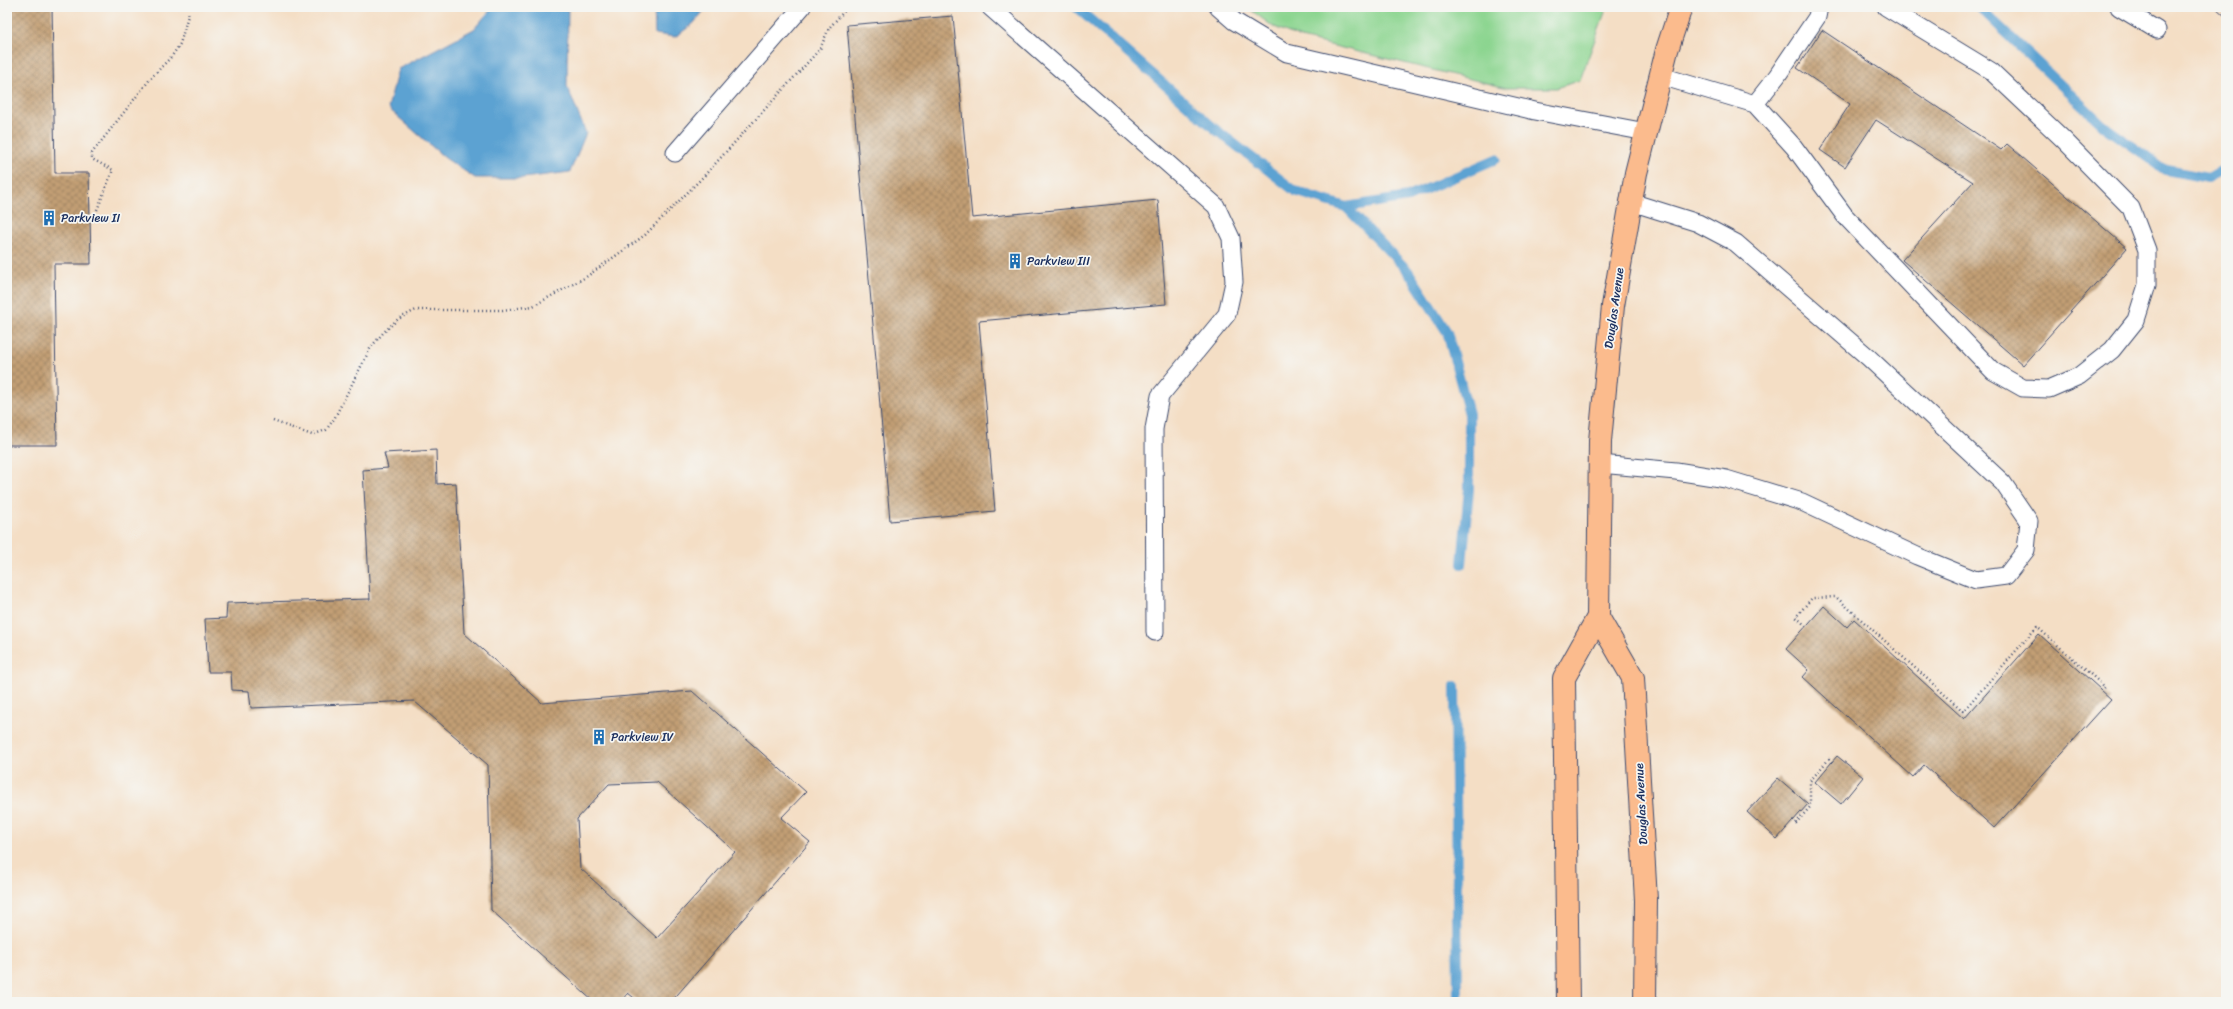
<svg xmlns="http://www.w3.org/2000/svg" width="2233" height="1009" viewBox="0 0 2233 1009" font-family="Sriracha,sans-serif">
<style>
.green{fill:#8cd590;stroke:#548277}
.water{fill:#5ca2d2;stroke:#3c6898}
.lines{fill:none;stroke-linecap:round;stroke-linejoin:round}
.stream{stroke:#5ca2d2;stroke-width:10}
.building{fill:url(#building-cross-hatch);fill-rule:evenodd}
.service-casing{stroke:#3c496d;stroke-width:19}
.primary-casing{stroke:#3c496d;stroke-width:24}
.path{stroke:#3c496d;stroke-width:2.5;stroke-dasharray:1 3;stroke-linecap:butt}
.service{stroke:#fff;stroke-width:17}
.primary{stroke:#fbbb8d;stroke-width:22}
.labels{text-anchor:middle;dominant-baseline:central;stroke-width:3.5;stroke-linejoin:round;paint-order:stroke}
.poi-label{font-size:12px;fill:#1b2f5e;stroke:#f6f6f2;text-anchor:start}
.street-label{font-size:12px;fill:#1b2f5e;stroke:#f6f6f2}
</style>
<defs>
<pattern id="building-cross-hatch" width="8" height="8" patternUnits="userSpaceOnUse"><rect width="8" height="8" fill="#c29f74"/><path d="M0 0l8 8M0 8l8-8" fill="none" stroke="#9d8262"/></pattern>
</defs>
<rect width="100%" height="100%" fill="#f6f6f2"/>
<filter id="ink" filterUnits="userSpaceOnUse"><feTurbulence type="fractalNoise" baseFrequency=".025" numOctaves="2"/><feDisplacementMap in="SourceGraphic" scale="8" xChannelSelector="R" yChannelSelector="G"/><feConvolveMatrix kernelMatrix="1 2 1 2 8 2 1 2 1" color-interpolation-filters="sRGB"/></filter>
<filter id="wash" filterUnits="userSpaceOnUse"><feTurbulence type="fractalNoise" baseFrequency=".012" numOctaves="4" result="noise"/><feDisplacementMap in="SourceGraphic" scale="16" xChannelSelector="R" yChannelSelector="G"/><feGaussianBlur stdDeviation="0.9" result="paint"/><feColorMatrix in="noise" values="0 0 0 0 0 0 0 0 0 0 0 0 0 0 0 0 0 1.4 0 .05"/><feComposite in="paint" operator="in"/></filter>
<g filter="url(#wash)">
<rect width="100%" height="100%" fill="#f4dec5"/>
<!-- green -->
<path class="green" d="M 1247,7 L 1345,7 L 1355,10 L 1362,7 L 1607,7 L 1580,80 L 1557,88 L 1507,88 L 1301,38 L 1272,26 Z"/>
<!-- water -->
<g class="water">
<path d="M 493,7 L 568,7 L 567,86 L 586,133 L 570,172 L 523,178 L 475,178 L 445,158 L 388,108 L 398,69 L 474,29 Z"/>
<path d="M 654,7 L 707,7 L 693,24 L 675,37 L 655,34 Z"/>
</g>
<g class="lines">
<!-- stream -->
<g class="stream">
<path d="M 1076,7 L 1215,129 L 1295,191 L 1346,207 L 1408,197 L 1496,159"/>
<path d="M 1979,7 L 2104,126 L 2166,170 L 2208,178 L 2226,168"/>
<path d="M 1346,207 L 1408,271 L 1447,332 L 1469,414 L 1469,489 L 1462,564"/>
<path d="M 1455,686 L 1458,1002"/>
</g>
</g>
<g id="blocks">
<!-- building -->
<g class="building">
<path d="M 7,7 L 52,7 L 55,173 L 89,173 L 91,264 L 54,264 L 57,445 L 7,445 Z"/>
<path d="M 2215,7 L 2226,7 L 2226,17 Z"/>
<path d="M 953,16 L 972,218 L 1158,200 L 1166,304 L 979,321 L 995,511 L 890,521 L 847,25 Z"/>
<path d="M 1822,30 L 2001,150 L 2007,144 L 2127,248 L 2023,365 L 1902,260 L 1973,182 L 1876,120 L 1845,167 L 1820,150 L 1850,104 L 1797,68 Z"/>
<path d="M 436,450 L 437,484 L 456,483 L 464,633 L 542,703 L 692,691 L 806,792 L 781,818 L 810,842 L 671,1002 L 639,1002 L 628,993 L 620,1002 L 594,1002 L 491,910 L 488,765 L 414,701 L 251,708 L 249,691 L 232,690 L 231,672 L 208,672 L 205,619 L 226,618 L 227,603 L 370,599 L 363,470 L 388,468 L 384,453 ZM 657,782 L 735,852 L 657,938 L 580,868 L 577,819 L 609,784 Z"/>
<path d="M 1824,606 L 1847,627 L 1854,619 L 1964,719 L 2039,634 L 2111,699 L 1994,828 L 1924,765 L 1913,777 L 1803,677 L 1809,670 L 1786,649 Z"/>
<path d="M 1837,756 L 1863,777 L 1841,804 L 1815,782 Z"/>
<path d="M 1778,778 L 1808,804 L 1777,839 L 1747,812 Z"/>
</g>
</g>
</g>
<g filter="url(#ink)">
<use href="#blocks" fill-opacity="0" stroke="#3c496d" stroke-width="1"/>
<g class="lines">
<!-- service casing -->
<g class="service-casing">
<g id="service">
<path d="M 990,7 L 1216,206 L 1231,238 L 1234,282 L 1227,314 L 1160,396 L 1154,429 L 1155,632"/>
<path d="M 1218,7 L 1234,21 L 1287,53 L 1535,111 L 1646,132"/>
<path d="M 2119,7 L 2157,30"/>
<path d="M 1661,76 L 1755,104 L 1794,147 L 1845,216 L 1993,371 L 2023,388 L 2049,389 L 2079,376 L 2112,350 L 2136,320 L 2147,285 L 2147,250 L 2131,208 L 2063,139 L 1991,71 L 1886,7"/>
<path d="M 1755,104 L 1777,76 L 1817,17 L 1819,7"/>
<path d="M 675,153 L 802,7"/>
<path d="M 1600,464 L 1676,471 L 1726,479 L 1802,502 L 1917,556 L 1976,580 L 2006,576 L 2026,550 L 2029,521 L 2003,483 L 1868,357 L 1736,243 L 1698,223 L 1631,202"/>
</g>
</g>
<!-- primary casing -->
<g class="primary-casing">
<g id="primary">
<path d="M 1598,617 L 1633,678 L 1646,900 L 1645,1002"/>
<path d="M 1568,1002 L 1564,678 L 1598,617 L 1600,441 L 1613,306 L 1636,173 L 1667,50 L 1681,7"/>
</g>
</g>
<!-- path -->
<g class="path">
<path d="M 97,210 L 113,170 L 92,159 L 92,153 L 151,78 L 172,56 L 180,44 L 189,12"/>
<path d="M 273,421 L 312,435 L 326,430 L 334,419 L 371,347 L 383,333 L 398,319 L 416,310 L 503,310 L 533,306 L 586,277 L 645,235 L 704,176 L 820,49 L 829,28 L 848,7"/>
<path d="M 1806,626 L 1796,617 L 1812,598 L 1836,597 L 1963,711 L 2037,627 L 2105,687 L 2102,690"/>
<path d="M 1793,820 L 1796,823 L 1810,807 L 1810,781 L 1829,759 L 1832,762"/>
</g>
<!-- service -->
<use href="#service" class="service"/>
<!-- primary -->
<use href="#primary" class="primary"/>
</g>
</g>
<!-- icons -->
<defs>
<g id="building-bare" transform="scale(1.2)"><path d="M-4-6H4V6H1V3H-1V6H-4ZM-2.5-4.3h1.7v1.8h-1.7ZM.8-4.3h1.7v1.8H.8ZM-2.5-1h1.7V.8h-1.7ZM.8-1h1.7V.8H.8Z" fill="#1f6fb2" stroke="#f6f6f2" stroke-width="2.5" paint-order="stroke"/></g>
</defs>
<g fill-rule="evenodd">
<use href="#building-bare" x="49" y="218"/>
<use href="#building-bare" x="1015" y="261"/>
<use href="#building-bare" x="599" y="737"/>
</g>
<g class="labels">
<!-- poi labels -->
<g class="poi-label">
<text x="61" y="218">Parkview II</text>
<text x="1027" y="261">Parkview III</text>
<text x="611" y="737">Parkview IV</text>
</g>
<!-- street labels -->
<g class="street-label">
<text transform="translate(1614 308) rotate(-82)">Douglas Avenue</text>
<text transform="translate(1641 804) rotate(-93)">Douglas Avenue</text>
</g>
</g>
<!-- margin -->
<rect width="2233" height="1009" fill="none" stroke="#f6f6f2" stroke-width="24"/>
</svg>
